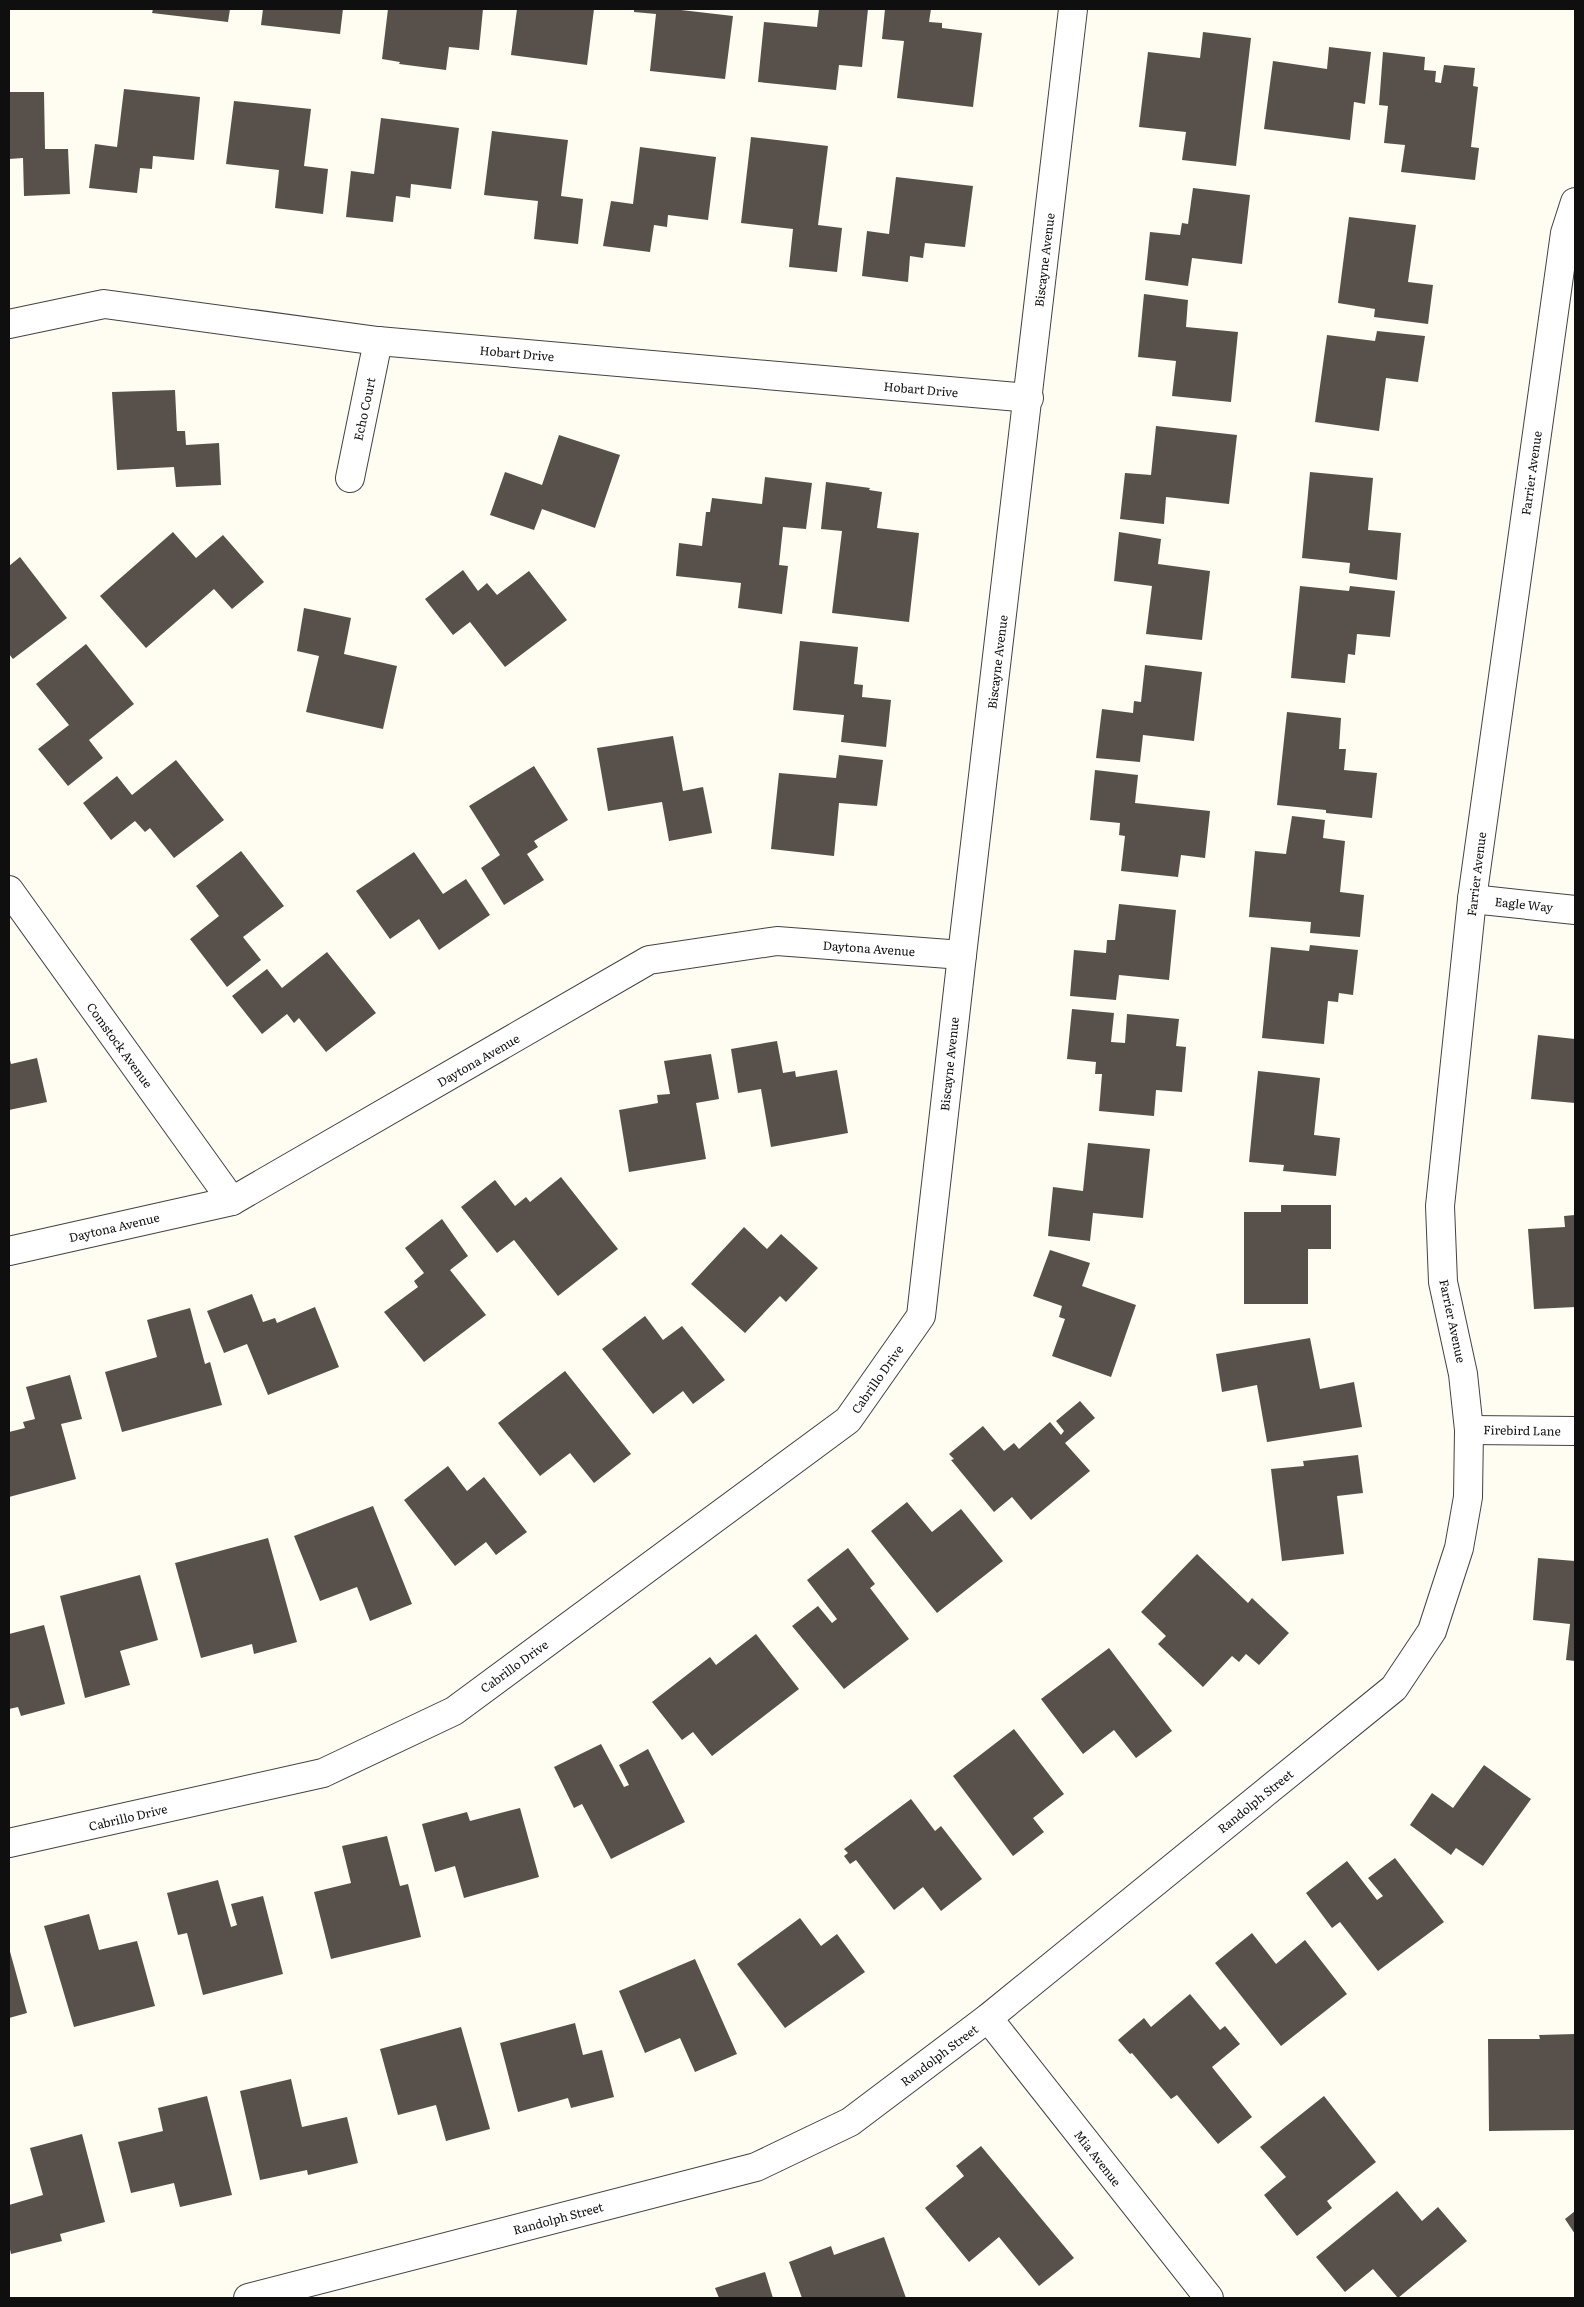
<svg xmlns="http://www.w3.org/2000/svg" width="1584" height="2307" viewBox="0 0 1584 2307" font-family="Literata,serif">
<style>
.building{fill:#58514b}
.lines{fill:none;stroke-linecap:round;stroke-linejoin:round}
.minor-casing{stroke:#424242;stroke-width:30}
.minor{stroke:#fff;stroke-width:28}
.labels{text-anchor:middle;dominant-baseline:central;stroke-width:5;stroke-linejoin:round;paint-order:stroke}
.street-label{font-size:12px;fill:#0f0f0f;stroke:#fff}
</style>
<rect width="100%" height="100%" fill="#fffdf1"/>
<!-- building -->
<g class="building">
<path d="M 153,9 L 230,9 L 228,22 L 152,13 Z"/>
<path d="M 263,9 L 343,9 L 340,34 L 261,25 Z"/>
<path d="M 388,9 L 483,9 L 479,50 L 449,47 L 446,70 L 399,64 L 400,62 L 382,59 Z"/>
<path d="M 517,9 L 594,9 L 587,65 L 511,55 Z"/>
<path d="M 634,9 L 682,9 L 681,10 L 733,16 L 725,79 L 650,71 L 656,14 L 634,12 Z"/>
<path d="M 819,9 L 868,9 L 862,67 L 839,65 L 836,90 L 758,82 L 764,22 L 817,27 Z"/>
<path d="M 885,9 L 931,9 L 929,22 L 942,23 L 942,28 L 982,33 L 973,107 L 897,98 L 904,41 L 882,39 Z"/>
<path d="M 1203,32 L 1251,38 L 1236,166 L 1182,160 L 1186,132 L 1139,127 L 1148,52 L 1200,58 Z"/>
<path d="M 1329,47 L 1371,52 L 1365,104 L 1354,102 L 1350,140 L 1264,129 L 1273,61 L 1327,69 Z"/>
<path d="M 1383,52 L 1425,57 L 1424,70 L 1436,71 L 1435,82 L 1441,83 L 1444,65 L 1475,68 L 1473,86 L 1478,87 L 1471,147 L 1479,148 L 1475,180 L 1401,172 L 1405,145 L 1384,143 L 1388,106 L 1379,105 Z"/>
<path d="M 124,89 L 200,97 L 194,160 L 153,156 L 152,169 L 140,168 L 137,193 L 89,188 L 95,144 L 117,147 Z"/>
<path d="M 9,92 L 44,92 L 45,149 L 68,149 L 70,194 L 24,196 L 23,158 L 9,159 Z"/>
<path d="M 234,101 L 311,109 L 304,166 L 328,169 L 323,214 L 275,208 L 279,170 L 226,164 Z"/>
<path d="M 381,118 L 459,128 L 451,189 L 411,184 L 410,198 L 396,196 L 393,222 L 346,217 L 351,171 L 374,174 Z"/>
<path d="M 492,131 L 568,140 L 561,196 L 583,199 L 578,244 L 534,239 L 538,201 L 484,195 Z"/>
<path d="M 751,137 L 828,146 L 818,225 L 842,228 L 837,272 L 789,267 L 793,229 L 741,223 Z"/>
<path d="M 640,147 L 716,157 L 708,220 L 668,215 L 667,227 L 654,225 L 650,252 L 603,246 L 611,201 L 633,204 Z"/>
<path d="M 896,177 L 973,186 L 965,247 L 925,243 L 923,258 L 910,256 L 908,282 L 862,276 L 867,231 L 889,234 Z"/>
<path d="M 1193,188 L 1250,195 L 1242,264 L 1192,258 L 1188,286 L 1145,280 L 1150,232 L 1180,235 L 1182,223 L 1188,224 Z"/>
<path d="M 1349,217 L 1416,225 L 1408,282 L 1433,285 L 1428,324 L 1374,317 L 1375,309 L 1338,303 Z"/>
<path d="M 1144,294 L 1188,300 L 1186,327 L 1238,332 L 1231,402 L 1172,396 L 1176,361 L 1138,357 Z"/>
<path d="M 1377,331 L 1425,336 L 1418,382 L 1386,378 L 1379,431 L 1315,422 L 1327,335 L 1375,341 Z"/>
<path d="M 175,390 L 177,431 L 185,431 L 186,445 L 219,443 L 221,485 L 176,487 L 174,467 L 117,470 L 112,392 Z"/>
<path d="M 1156,426 L 1237,435 L 1229,504 L 1166,497 L 1164,524 L 1120,519 L 1125,473 L 1151,475 Z"/>
<path d="M 559,435 L 620,455 L 595,528 L 542,509 L 534,530 L 490,515 L 505,472 L 542,485 Z"/>
<path d="M 1310,472 L 1373,478 L 1368,530 L 1401,533 L 1397,580 L 1349,573 L 1350,563 L 1302,558 Z"/>
<path d="M 765,477 L 812,483 L 806,529 L 783,527 L 779,565 L 788,566 L 782,614 L 738,608 L 741,583 L 676,576 L 679,543 L 702,546 L 706,512 L 710,512 L 712,498 L 762,504 Z"/>
<path d="M 826,482 L 870,488 L 869,490 L 882,492 L 877,528 L 919,533 L 909,622 L 832,613 L 842,531 L 821,529 Z"/>
<path d="M 173,532 L 196,558 L 223,535 L 264,582 L 232,609 L 214,589 L 146,648 L 100,596 Z"/>
<path d="M 1119,532 L 1161,539 L 1158,564 L 1210,571 L 1202,640 L 1146,634 L 1152,586 L 1114,581 Z"/>
<path d="M 20,557 L 67,618 L 13,659 L 9,654 L 9,566 Z"/>
<path d="M 463,570 L 478,591 L 487,583 L 497,595 L 529,571 L 567,620 L 505,667 L 470,622 L 453,635 L 425,599 Z"/>
<path d="M 1300,586 L 1349,591 L 1350,586 L 1395,591 L 1390,637 L 1357,634 L 1355,655 L 1348,654 L 1345,683 L 1291,678 Z"/>
<path d="M 304,608 L 351,618 L 344,654 L 397,666 L 383,729 L 306,712 L 319,656 L 297,651 Z"/>
<path d="M 800,641 L 858,647 L 854,684 L 863,685 L 862,697 L 891,700 L 886,747 L 841,742 L 844,715 L 793,710 Z"/>
<path d="M 86,644 L 134,704 L 89,740 L 103,758 L 68,786 L 38,749 L 69,725 L 36,684 Z"/>
<path d="M 1145,665 L 1202,672 L 1194,741 L 1143,735 L 1140,762 L 1096,758 L 1102,709 L 1133,713 L 1134,701 L 1141,702 Z"/>
<path d="M 1287,712 L 1341,718 L 1339,749 L 1346,749 L 1344,770 L 1377,773 L 1372,818 L 1326,813 L 1326,810 L 1277,805 Z"/>
<path d="M 673,736 L 683,791 L 703,787 L 712,833 L 669,841 L 662,802 L 608,811 L 597,748 Z"/>
<path d="M 839,755 L 883,760 L 877,806 L 839,803 L 834,856 L 771,849 L 779,773 L 836,778 Z"/>
<path d="M 176,760 L 224,820 L 174,858 L 150,828 L 145,832 L 135,821 L 111,840 L 83,803 L 117,776 L 132,795 Z"/>
<path d="M 534,766 L 568,820 L 534,841 L 538,847 L 527,854 L 544,880 L 504,905 L 481,868 L 500,855 L 469,806 Z"/>
<path d="M 1095,770 L 1138,775 L 1135,803 L 1210,811 L 1205,858 L 1181,855 L 1178,877 L 1121,871 L 1125,836 L 1119,835 L 1120,823 L 1090,820 Z"/>
<path d="M 1292,816 L 1325,820 L 1323,838 L 1345,841 L 1340,892 L 1364,895 L 1360,937 L 1310,933 L 1311,922 L 1249,917 L 1255,851 L 1286,854 Z"/>
<path d="M 241,851 L 284,906 L 243,937 L 261,960 L 227,987 L 190,939 L 219,916 L 196,886 Z"/>
<path d="M 414,852 L 443,894 L 466,879 L 490,915 L 439,950 L 419,919 L 390,939 L 356,891 Z"/>
<path d="M 1119,904 L 1176,910 L 1169,980 L 1119,975 L 1116,1000 L 1070,996 L 1074,950 L 1106,953 L 1107,940 L 1115,940 Z"/>
<path d="M 1310,945 L 1358,950 L 1353,995 L 1339,993 L 1338,1002 L 1328,1001 L 1324,1044 L 1262,1038 L 1271,947 L 1309,951 Z"/>
<path d="M 327,952 L 376,1013 L 326,1052 L 299,1018 L 294,1023 L 287,1014 L 262,1034 L 232,996 L 267,969 L 282,988 Z"/>
<path d="M 1072,1009 L 1114,1013 L 1111,1042 L 1125,1043 L 1127,1014 L 1179,1019 L 1176,1046 L 1186,1047 L 1182,1092 L 1156,1090 L 1154,1116 L 1099,1111 L 1102,1074 L 1095,1074 L 1096,1062 L 1067,1059 Z"/>
<path d="M 1538,1035 L 1575,1039 L 1575,1103 L 1531,1099 Z"/>
<path d="M 777,1041 L 783,1073 L 795,1071 L 796,1077 L 837,1070 L 848,1133 L 771,1147 L 761,1089 L 738,1093 L 731,1049 Z"/>
<path d="M 711,1054 L 719,1099 L 696,1103 L 706,1159 L 629,1172 L 619,1110 L 658,1103 L 657,1095 L 670,1094 L 664,1061 Z"/>
<path d="M 9,1056 L 11,1064 L 37,1058 L 47,1102 L 9,1110 Z"/>
<path d="M 1258,1071 L 1320,1078 L 1314,1135 L 1340,1138 L 1336,1176 L 1283,1171 L 1284,1165 L 1249,1162 Z"/>
<path d="M 1088,1143 L 1150,1149 L 1143,1218 L 1093,1213 L 1090,1241 L 1048,1236 L 1053,1187 L 1083,1191 Z"/>
<path d="M 561,1177 L 618,1249 L 558,1296 L 514,1240 L 497,1253 L 461,1207 L 495,1180 L 515,1206 L 526,1197 L 530,1202 Z"/>
<path d="M 1281,1205 L 1331,1205 L 1331,1249 L 1308,1249 L 1308,1304 L 1244,1304 L 1244,1212 L 1281,1212 Z"/>
<path d="M 1575,1215 L 1575,1307 L 1534,1309 L 1528,1229 L 1565,1227 L 1564,1216 Z"/>
<path d="M 442,1219 L 468,1256 L 450,1270 L 486,1315 L 424,1362 L 384,1312 L 418,1287 L 414,1281 L 424,1273 L 405,1248 Z"/>
<path d="M 744,1227 L 767,1249 L 781,1234 L 818,1268 L 786,1302 L 780,1296 L 745,1333 L 691,1284 Z"/>
<path d="M 1050,1250 L 1090,1263 L 1082,1286 L 1136,1305 L 1111,1377 L 1052,1356 L 1065,1319 L 1059,1317 L 1062,1306 L 1033,1296 Z"/>
<path d="M 252,1294 L 263,1322 L 275,1318 L 277,1323 L 315,1307 L 339,1367 L 268,1395 L 247,1344 L 224,1353 L 207,1311 Z"/>
<path d="M 190,1308 L 205,1364 L 210,1362 L 222,1405 L 122,1432 L 105,1372 L 157,1357 L 147,1320 Z"/>
<path d="M 645,1316 L 663,1340 L 682,1326 L 725,1380 L 693,1404 L 683,1391 L 653,1414 L 602,1349 Z"/>
<path d="M 1310,1338 L 1320,1389 L 1354,1382 L 1362,1427 L 1267,1442 L 1257,1385 L 1222,1392 L 1216,1354 Z"/>
<path d="M 565,1371 L 631,1454 L 594,1483 L 570,1453 L 540,1476 L 498,1423 Z"/>
<path d="M 70,1375 L 82,1419 L 61,1424 L 76,1479 L 9,1497 L 9,1432 L 25,1428 L 23,1422 L 35,1419 L 26,1387 Z"/>
<path d="M 1080,1401 L 1095,1418 L 1065,1443 L 1090,1471 L 1031,1520 L 1012,1497 L 994,1512 L 951,1460 L 954,1459 L 949,1454 L 983,1426 L 1004,1451 L 1014,1443 L 1019,1449 L 1050,1422 L 1061,1435 L 1064,1431 L 1056,1421 Z"/>
<path d="M 1358,1455 L 1363,1493 L 1337,1496 L 1344,1554 L 1282,1561 L 1271,1469 L 1304,1466 L 1303,1461 Z"/>
<path d="M 448,1466 L 467,1491 L 484,1477 L 527,1532 L 496,1555 L 486,1542 L 455,1566 L 404,1500 Z"/>
<path d="M 907,1502 L 932,1532 L 961,1509 L 1003,1561 L 937,1613 L 871,1531 Z"/>
<path d="M 373,1506 L 412,1604 L 370,1621 L 357,1587 L 320,1601 L 294,1536 Z"/>
<path d="M 268,1538 L 297,1642 L 254,1654 L 252,1644 L 201,1658 L 175,1563 Z"/>
<path d="M 848,1548 L 875,1584 L 870,1588 L 909,1639 L 844,1689 L 792,1626 L 818,1606 L 832,1623 L 837,1619 L 807,1580 Z"/>
<path d="M 1197,1554 L 1248,1603 L 1252,1598 L 1289,1633 L 1259,1665 L 1246,1654 L 1239,1662 L 1232,1656 L 1203,1687 L 1158,1644 L 1166,1636 L 1141,1612 Z"/>
<path d="M 1538,1558 L 1575,1561 L 1575,1661 L 1566,1660 L 1570,1624 L 1533,1620 Z"/>
<path d="M 140,1575 L 158,1640 L 120,1651 L 130,1685 L 85,1698 L 60,1596 Z"/>
<path d="M 44,1625 L 65,1704 L 21,1716 L 18,1707 L 9,1709 L 9,1634 Z"/>
<path d="M 756,1634 L 799,1689 L 712,1756 L 693,1732 L 682,1740 L 652,1702 L 710,1657 L 716,1665 Z"/>
<path d="M 1109,1648 L 1172,1731 L 1136,1758 L 1114,1730 L 1083,1754 L 1041,1699 Z"/>
<path d="M 1014,1729 L 1064,1794 L 1033,1818 L 1044,1832 L 1013,1856 L 953,1776 Z"/>
<path d="M 601,1744 L 624,1787 L 629,1785 L 619,1765 L 648,1749 L 685,1822 L 611,1859 L 582,1804 L 574,1808 L 554,1767 Z"/>
<path d="M 1484,1765 L 1531,1799 L 1483,1866 L 1456,1848 L 1451,1855 L 1410,1825 L 1432,1793 L 1453,1808 Z"/>
<path d="M 911,1799 L 935,1831 L 941,1826 L 982,1879 L 941,1911 L 923,1887 L 894,1910 L 856,1860 L 850,1864 L 844,1856 L 848,1853 L 844,1849 Z"/>
<path d="M 520,1808 L 539,1877 L 464,1898 L 455,1866 L 435,1872 L 422,1824 L 467,1812 L 470,1821 Z"/>
<path d="M 387,1836 L 400,1886 L 408,1884 L 421,1937 L 331,1959 L 314,1892 L 351,1883 L 342,1846 Z"/>
<path d="M 1395,1858 L 1444,1922 L 1378,1971 L 1340,1922 L 1332,1928 L 1306,1893 L 1347,1861 L 1377,1900 L 1383,1896 L 1368,1878 Z"/>
<path d="M 218,1880 L 231,1927 L 237,1925 L 231,1904 L 263,1896 L 283,1974 L 203,1995 L 187,1933 L 178,1935 L 167,1893 Z"/>
<path d="M 89,1914 L 99,1950 L 137,1941 L 155,2006 L 74,2027 L 44,1926 Z"/>
<path d="M 800,1918 L 821,1946 L 837,1934 L 865,1972 L 785,2028 L 737,1964 Z"/>
<path d="M 1252,1933 L 1276,1964 L 1305,1940 L 1347,1994 L 1281,2046 L 1215,1963 Z"/>
<path d="M 9,1948 L 27,2013 L 9,2018 Z"/>
<path d="M 695,1959 L 737,2054 L 695,2072 L 680,2038 L 645,2053 L 619,1991 Z"/>
<path d="M 1190,1994 L 1220,2030 L 1225,2026 L 1240,2044 L 1212,2067 L 1252,2117 L 1218,2144 L 1177,2095 L 1171,2099 L 1132,2053 L 1130,2054 L 1118,2040 L 1144,2018 L 1151,2027 Z"/>
<path d="M 575,2023 L 583,2055 L 602,2050 L 614,2097 L 571,2108 L 568,2098 L 518,2112 L 500,2043 Z"/>
<path d="M 461,2027 L 490,2129 L 446,2141 L 436,2105 L 398,2115 L 380,2049 Z"/>
<path d="M 1575,2034 L 1574,2130 L 1489,2131 L 1488,2039 L 1540,2039 L 1539,2035 Z"/>
<path d="M 291,2079 L 302,2127 L 347,2117 L 358,2163 L 308,2175 L 307,2170 L 260,2180 L 240,2091 Z"/>
<path d="M 207,2096 L 232,2195 L 180,2207 L 174,2183 L 131,2193 L 118,2142 L 163,2131 L 158,2108 Z"/>
<path d="M 1324,2096 L 1376,2162 L 1327,2201 L 1332,2208 L 1297,2236 L 1264,2195 L 1286,2177 L 1260,2147 Z"/>
<path d="M 82,2134 L 105,2222 L 60,2234 L 62,2241 L 11,2254 L 9,2245 L 9,2205 L 43,2195 L 30,2148 Z"/>
<path d="M 981,2146 L 1074,2258 L 1039,2286 L 999,2237 L 969,2262 L 925,2208 L 964,2176 L 956,2166 Z"/>
<path d="M 1397,2191 L 1422,2221 L 1438,2207 L 1467,2241 L 1398,2298 L 1373,2269 L 1345,2292 L 1316,2257 Z"/>
<path d="M 1575,2211 L 1575,2234 L 1565,2219 Z"/>
<path d="M 884,2237 L 906,2298 L 802,2298 L 789,2262 L 831,2246 L 834,2255 Z"/>
<path d="M 765,2272 L 773,2298 L 719,2298 L 715,2288 Z"/>
</g>
<g class="lines">
<!-- minor casing -->
<g class="minor-casing">
<g id="minor">
<path d="M 9,324 L 104,304 L 378,341 L 1029,398"/>
<path d="M 350,478 L 378,341"/>
<path d="M 9,890 L 232,1201"/>
<path d="M 1472,899 L 1575,910"/>
<path d="M 9,1251 L 232,1201 L 649,960 L 777,941 L 962,955"/>
<path d="M 1469,1430 L 1575,1431"/>
<path d="M 9,1843 L 323,1773 L 454,1711 L 848,1420 L 921,1316 L 962,955 L 1073,9"/>
<path d="M 988,2018 L 1209,2298"/>
<path d="M 248,2298 L 756,2167 L 850,2122 L 988,2018 L 1394,1688 L 1432,1631 L 1459,1548 L 1468,1497 L 1469,1430 L 1463,1374 L 1443,1282 L 1440,1206 L 1472,899 L 1565,233 L 1575,202"/>
</g>
</g>
<!-- minor -->
<use href="#minor" class="minor"/>
</g>
<g class="labels">
<!-- street labels -->
<g class="street-label">
<text transform="translate(1044 260) rotate(-83)">Biscayne Avenue</text>
<text transform="translate(517 353) rotate(5)">Hobart Drive</text>
<text transform="translate(921 389) rotate(5)">Hobart Drive</text>
<text transform="translate(364 409) rotate(-78)">Echo Court</text>
<text transform="translate(1531 473) rotate(-82)">Farrier Avenue</text>
<text transform="translate(997 662) rotate(-83)">Biscayne Avenue</text>
<text transform="translate(1476 874) rotate(-83)">Farrier Avenue</text>
<text transform="translate(1524 904) rotate(6)">Eagle Way</text>
<text transform="translate(869 948) rotate(4)">Daytona Avenue</text>
<text transform="translate(120 1045) rotate(54)">Comstock Avenue</text>
<text transform="translate(478 1060) rotate(-30)">Daytona Avenue</text>
<text transform="translate(949 1064) rotate(-84)">Biscayne Avenue</text>
<text transform="translate(114 1227) rotate(-13)">Daytona Avenue</text>
<text transform="translate(1453 1321) rotate(78)">Farrier Avenue</text>
<text transform="translate(877 1379) rotate(-55)">Cabrillo Drive</text>
<text transform="translate(1522 1430) rotate(1)">Firebird Lane</text>
<text transform="translate(514 1666) rotate(-36)">Cabrillo Drive</text>
<text transform="translate(1255 1801) rotate(-39)">Randolph Street</text>
<text transform="translate(128 1817) rotate(-13)">Cabrillo Drive</text>
<text transform="translate(939 2055) rotate(-37)">Randolph Street</text>
<text transform="translate(1098 2158) rotate(52)">Mia Avenue</text>
<text transform="translate(558 2218) rotate(-15)">Randolph Street</text>
</g>
</g>
<!-- border -->
<rect width="1584" height="2307" fill="none" stroke="#0f0f0f" stroke-width="20"/>
</svg>
